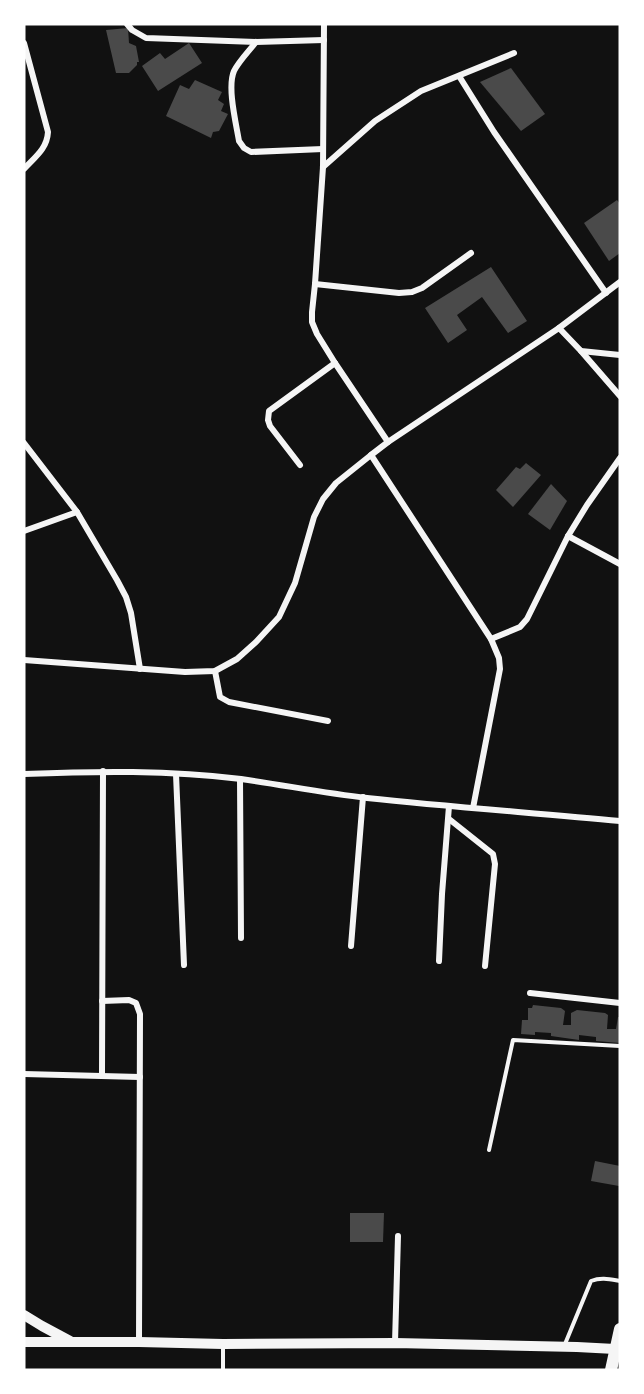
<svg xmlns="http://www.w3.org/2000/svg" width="644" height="1394" viewBox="0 0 644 1394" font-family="'Golos Text',sans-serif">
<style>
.building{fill:#4a4a4a}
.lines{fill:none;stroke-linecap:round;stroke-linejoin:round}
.service{stroke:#f5f5f5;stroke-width:4}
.minor{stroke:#f5f5f5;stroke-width:6}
.secondary{stroke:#f5f5f5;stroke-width:10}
.primary{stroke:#f5f5f5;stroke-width:12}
</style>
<rect width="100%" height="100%" fill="#111"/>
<!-- building -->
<g class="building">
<path d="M 128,28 L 129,43 L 136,46 L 139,62 L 137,62 L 137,65 L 129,73 L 116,73 L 106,30 Z"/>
<path d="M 189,43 L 202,63 L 158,91 L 142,66 L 160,53 L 165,59 Z"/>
<path d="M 511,68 L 545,114 L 521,131 L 480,82 Z"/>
<path d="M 195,80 L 222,92 L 218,100 L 224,104 L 221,111 L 228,114 L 219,131 L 213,132 L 211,138 L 166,116 L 180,85 L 189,89 Z"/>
<path d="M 617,200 L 620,204 L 620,253 L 609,261 L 584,223 Z"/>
<path d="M 491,267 L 527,321 L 508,333 L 482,297 L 457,315 L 467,330 L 448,343 L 425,308 Z"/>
<path d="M 526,463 L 541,475 L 513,507 L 496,490 L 516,467 L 520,469 Z"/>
<path d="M 551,484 L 567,501 L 550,530 L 528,514 Z"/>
<path d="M 533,1005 L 561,1008 L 565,1011 L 563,1025 L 571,1025 L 571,1013 L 577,1010 L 605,1013 L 608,1015 L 607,1029 L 616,1029 L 618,1017 L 620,1017 L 620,1043 L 596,1041 L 596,1037 L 579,1035 L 579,1040 L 551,1036 L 551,1033 L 535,1032 L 535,1035 L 521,1034 L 522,1020 L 528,1020 L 528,1008 L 532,1008 Z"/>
<path d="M 595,1161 L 620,1166 L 619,1186 L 591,1181 Z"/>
<path d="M 350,1213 L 384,1213 L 383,1242 L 350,1242 Z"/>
</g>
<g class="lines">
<!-- service -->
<g class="service">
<path d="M 489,1150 L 513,1040 L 620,1046"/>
<path d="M 565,1344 L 591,1281 C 601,1277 609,1279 620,1281"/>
<path d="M 223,1345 L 223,1370"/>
</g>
<!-- minor -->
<g class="minor">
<path d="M 127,24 L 132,30 L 146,38 L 256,42 L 324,40"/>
<path d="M 324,24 L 323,167 L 315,284 L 312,312 L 312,322 L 317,334 L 335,363 L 388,442 L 371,455 L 491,639 L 499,658 L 500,669 L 473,808"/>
<path d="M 256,42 C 249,51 239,61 234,71 C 227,87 236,123 239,141 L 244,148 L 251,152 L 323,149"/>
<path d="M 24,43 L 48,132 C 47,149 35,157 24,169"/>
<path d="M 459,76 L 494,132 L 606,293"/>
<path d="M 323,167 L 375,121 L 421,91 L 514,53"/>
<path d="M 315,284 L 399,293 L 412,292 L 422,288 L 471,253"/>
<path d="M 559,328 L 581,351 L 620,355"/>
<path d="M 581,351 L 620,396"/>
<path d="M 388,442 L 559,328 L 620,282"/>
<path d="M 24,443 L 77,512 L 117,580 L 126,597 L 131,613 L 140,669"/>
<path d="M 300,465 L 270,426 L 268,420 L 269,411 L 335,363"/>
<path d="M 24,531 L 77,512"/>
<path d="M 568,536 L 620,564"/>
<path d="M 491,639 L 520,627 L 527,619 L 568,536 L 587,505 L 620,458"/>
<path d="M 24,660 L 185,672 L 215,671 L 237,659 L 256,642 L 279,617 L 295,583 L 314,517 L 323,499 L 336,483 L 371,455"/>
<path d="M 215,671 L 220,697 L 229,702 L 328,721"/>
<path d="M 24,774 C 97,771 169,770 241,779 C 283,785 325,793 367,798 C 451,807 536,813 620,821"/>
<path d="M 176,774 L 184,965"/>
<path d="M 240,779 L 241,938"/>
<path d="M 449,819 L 493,854 L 495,864 L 485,966"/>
<path d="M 351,946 L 363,797"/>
<path d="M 439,961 L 442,894 L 449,806"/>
<path d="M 530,993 L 620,1003"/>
<path d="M 102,1001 L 129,1000 L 136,1003 L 140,1014 L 139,1342"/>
<path d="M 24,1074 L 140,1077"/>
<path d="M 102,1075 L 103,771"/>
<path d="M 395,1343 L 398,1236"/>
</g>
<!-- secondary -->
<g class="secondary">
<path d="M 24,1315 L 42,1326 L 70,1341"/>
<path d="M 24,1342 L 139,1342 L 223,1344 L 395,1343 L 577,1347 L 615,1349"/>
</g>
<!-- primary -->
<path class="primary" d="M 611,1370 L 620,1329"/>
</g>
<!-- border -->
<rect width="644" height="1394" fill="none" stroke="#ffffff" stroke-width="51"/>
</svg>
